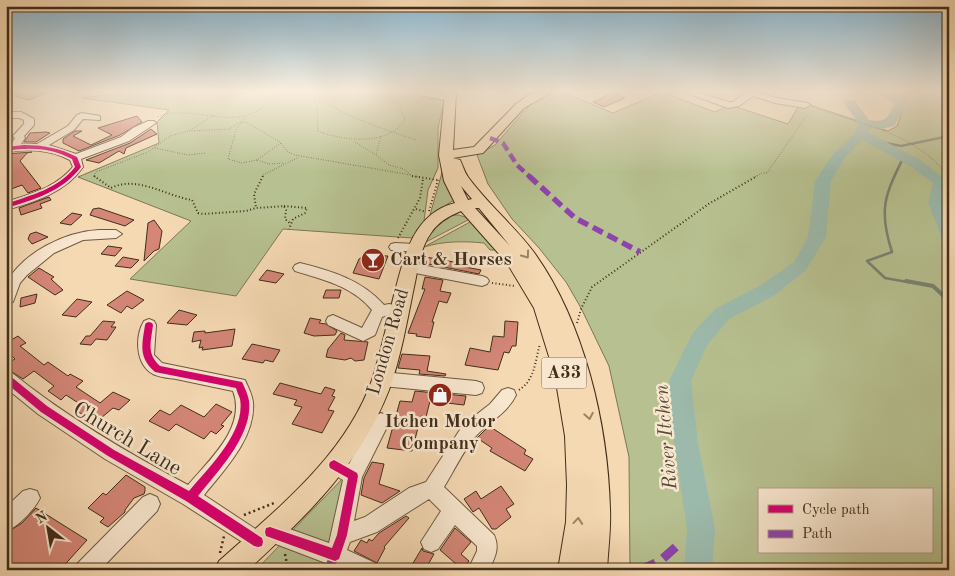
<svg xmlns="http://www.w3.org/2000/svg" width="955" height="576" viewBox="0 0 955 576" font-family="'Old Standard TT',serif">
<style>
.green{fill:#b7c090;stroke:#7c7755;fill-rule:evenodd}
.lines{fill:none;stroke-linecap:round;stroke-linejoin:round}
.stream-far1{stroke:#788271;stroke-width:2.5}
.stream{stroke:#788271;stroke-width:4}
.river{fill:#9cbaab;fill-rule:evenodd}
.building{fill:#d48677;stroke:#412e1a}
.minor-casing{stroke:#6e5940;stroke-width:2}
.major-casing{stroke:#412e1a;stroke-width:2}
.path-far2{stroke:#412e1a;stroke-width:1;stroke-dasharray:0.5 2;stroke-linecap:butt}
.path-far1{stroke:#412e1a;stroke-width:2;stroke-dasharray:1 2.5;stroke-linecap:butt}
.path{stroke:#412e1a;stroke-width:2.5;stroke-dasharray:2 3;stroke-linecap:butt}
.minor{fill:#f8e6ce;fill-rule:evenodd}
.major{fill:#f5d9b3;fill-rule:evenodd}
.quiet-far2{stroke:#8e44ad;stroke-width:4.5;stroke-dasharray:9 4.5;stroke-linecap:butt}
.quiet-far1{stroke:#8e44ad;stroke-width:5.5;stroke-dasharray:11 5.5;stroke-linecap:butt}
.quiet{stroke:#8e44ad;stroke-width:9;stroke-dasharray:17 9;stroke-linecap:butt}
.cycleway-casing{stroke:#f8e6ce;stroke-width:3}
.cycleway{fill:#d6006c;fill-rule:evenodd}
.oneway{stroke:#9b8466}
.labels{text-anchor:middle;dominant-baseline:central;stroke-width:5;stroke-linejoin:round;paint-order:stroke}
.shield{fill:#f8e6ce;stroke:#786550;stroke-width:1}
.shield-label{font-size:18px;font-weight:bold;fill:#412e1a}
.poi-label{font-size:19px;font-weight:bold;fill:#412e1a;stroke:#f8e6ce;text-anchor:start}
.street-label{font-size:19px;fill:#412e1a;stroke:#f8e6ce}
.water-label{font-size:20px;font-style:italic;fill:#534a37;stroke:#f8e6ce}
.near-street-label{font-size:22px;fill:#412e1a;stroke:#f8e6ce}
</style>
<rect width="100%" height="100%" fill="#f5d9b3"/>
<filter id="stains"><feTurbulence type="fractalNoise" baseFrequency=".004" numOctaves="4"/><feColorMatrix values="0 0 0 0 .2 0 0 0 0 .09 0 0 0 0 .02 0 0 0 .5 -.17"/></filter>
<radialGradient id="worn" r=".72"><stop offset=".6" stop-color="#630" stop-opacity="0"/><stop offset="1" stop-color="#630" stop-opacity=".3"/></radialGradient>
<!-- green -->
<g class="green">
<path d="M 129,92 L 420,92 L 445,97 L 438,128 L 438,168 L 428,190 L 424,221 L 412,238 L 283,229 L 236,296 L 130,279 L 191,221 L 78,177 L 159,143 L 157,122 L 169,110 L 82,98 Z"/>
<path d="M 555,92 L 563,92 L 613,113 L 662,92 L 715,112 L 730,105 L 788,124 L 801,102 L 888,131 L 897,126 L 905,103 L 884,92 L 949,92 L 949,570 L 630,570 L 629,457 L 609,366 L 581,308 L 566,282 L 539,248 L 512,219 L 488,184 L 477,155 L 495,145 L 534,100 ZM 759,490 L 931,490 L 931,552 L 759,552 Z"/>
<path d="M 443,169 L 454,200 L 430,215 Z"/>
<path d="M 452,215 L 459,215 L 470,219 L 422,244 C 428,232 440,221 452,215 Z"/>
<path d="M 470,222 L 495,250 L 490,250 L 484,243 C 464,241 443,241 424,247 Z"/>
<path d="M 347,474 L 331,545 L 291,532 Z"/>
<path d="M 280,545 L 354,570 L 256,570 Z"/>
</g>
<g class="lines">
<!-- stream-far1 -->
<g class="stream-far1">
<path d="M 881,142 L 901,146 L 949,136"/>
<path d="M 904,156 C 885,195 878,209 892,252 L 867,261 L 885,278 L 913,283"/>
</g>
<!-- stream -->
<path class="stream" d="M 906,281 L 933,286 L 949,301"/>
<!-- river -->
<path class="river" d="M 874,92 L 893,92 L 908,102 L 894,126 L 881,129 L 870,128 L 868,132 L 920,160 L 949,182 L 944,203 L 949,214 L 949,240 L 943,239 L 941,235 L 928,203 L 933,183 L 910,166 L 862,140 L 844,159 L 831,181 L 826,237 L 806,270 L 775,295 L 729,319 L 707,345 L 691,381 L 698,443 L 715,529 L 712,570 L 684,570 L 687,529 L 674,443 L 669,381 L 692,334 L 715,309 L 761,285 L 794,262 L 808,237 L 815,181 L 833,154 L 855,133 L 858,123 L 844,103 L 846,100 L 854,100 L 869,120 C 887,123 887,118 895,103 Z"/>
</g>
<!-- building -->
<g class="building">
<path d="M 18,92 L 48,92 L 29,100 L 14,96 Z"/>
<path d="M 614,92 L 625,98 L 604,107 L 593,102 Z"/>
<path d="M 137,116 L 142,122 L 120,135 L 79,151 L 63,143 L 63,139 L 75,131 L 82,131 L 73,136 L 91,145 L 112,135 L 98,128 Z"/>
<path d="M 151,129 L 157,134 L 126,148 L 124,154 L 119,151 L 99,163 L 86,160 L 130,143 Z"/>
<path d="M 30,133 L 46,132 L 50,133 L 36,142 L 24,142 Z"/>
<path d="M 32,152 L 27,153 L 20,161 L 41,188 L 28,193 L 22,185 L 6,191 L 6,154 Z"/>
<path d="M 49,197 L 51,200 L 40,204 L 42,208 L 21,215 L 19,208 Z"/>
<path d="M 99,208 L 134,220 L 125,226 L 90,215 L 93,209 Z"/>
<path d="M 72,213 L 82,215 L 71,225 L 60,223 Z"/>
<path d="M 154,220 L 162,231 L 159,249 L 154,251 L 144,261 L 148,223 Z"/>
<path d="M 36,232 L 48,237 L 32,244 L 28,239 L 30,234 Z"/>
<path d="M 108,246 L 122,248 L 115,256 L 101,254 Z"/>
<path d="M 365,255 L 388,256 L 379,279 L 353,273 L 359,259 Z"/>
<path d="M 123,257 L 139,260 L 131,268 L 115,266 Z"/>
<path d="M 426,257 L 459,263 L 460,266 L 481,270 L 479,274 L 423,263 Z"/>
<path d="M 39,268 L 54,277 L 51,279 L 63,290 L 55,295 L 28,277 Z"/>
<path d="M 267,270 L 284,274 L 276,283 L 259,280 Z"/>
<path d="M 425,277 L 443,280 L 440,291 L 451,293 L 447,303 L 439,301 L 432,322 L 434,322 L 430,338 L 416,336 L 417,334 L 408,333 L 425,289 L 422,289 Z"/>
<path d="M 326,290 L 341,290 L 339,298 L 323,298 Z"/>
<path d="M 127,291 L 144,300 L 132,309 L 127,306 L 121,313 L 107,305 Z"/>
<path d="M 37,294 L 35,303 L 20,307 L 21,298 Z"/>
<path d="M 77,299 L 92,302 L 76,317 L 62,315 Z"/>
<path d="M 179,310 L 197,315 L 187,325 L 167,323 Z"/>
<path d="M 310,318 L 321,320 L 319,323 L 326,324 L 337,331 L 335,335 L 314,336 L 304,333 Z"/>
<path d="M 103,321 L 115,322 L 111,327 L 116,327 L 107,340 L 96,339 L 91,345 L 80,344 L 86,336 L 90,336 Z"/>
<path d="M 505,321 L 518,322 L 516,346 L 512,346 L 509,353 L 504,352 L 498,370 L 465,365 L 470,348 L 490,352 L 493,336 L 504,337 Z"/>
<path d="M 235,329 L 232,346 L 202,350 L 203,347 L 199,348 L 201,340 L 192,342 L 194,332 L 205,331 L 205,333 Z"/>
<path d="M 341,333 L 345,335 L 344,340 L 368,342 L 364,360 L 355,361 L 351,358 L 345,360 L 326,357 L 328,349 Z"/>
<path d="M 18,336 L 26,343 L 20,346 L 44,365 L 48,362 L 68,376 L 70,374 L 83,381 L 76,387 L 100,403 L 113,392 L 130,400 L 119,410 L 113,408 L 101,418 L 97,415 L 91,420 L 77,411 L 83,406 L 66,395 L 61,400 L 48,391 L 54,386 L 34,371 L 23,379 L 6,368 L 6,364 L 15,359 L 6,350 L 6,343 Z"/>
<path d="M 252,344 L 280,350 L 273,362 L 265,360 L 263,363 L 242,359 Z"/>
<path d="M 402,354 L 430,356 L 427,371 L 446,374 L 445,376 L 419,374 L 420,370 L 398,368 Z"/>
<path d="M 280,383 L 321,394 L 325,387 L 335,390 L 332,396 L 335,397 L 328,410 L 334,411 L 322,433 L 292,424 L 302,407 L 294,405 L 297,400 L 273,394 Z"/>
<path d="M 415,391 L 466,396 L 464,405 L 430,401 L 426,417 L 421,416 L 412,451 L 387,448 L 400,401 L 412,402 Z"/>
<path d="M 216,404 L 232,412 L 221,425 L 224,426 L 216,434 L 211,431 L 204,439 L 176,424 L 169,431 L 149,421 L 160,410 L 170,415 L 181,405 L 204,417 Z"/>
<path d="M 489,426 L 526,450 L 524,454 L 533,459 L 525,471 L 490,451 L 492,448 L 477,438 Z"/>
<path d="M 372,462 L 384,464 L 379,484 L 400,491 L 382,503 L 361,495 L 364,478 Z"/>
<path d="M 126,475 L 145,487 L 145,491 L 144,494 L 134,498 L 125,510 L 125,512 L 108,527 L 100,522 L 104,518 L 88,508 L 103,493 L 106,495 Z"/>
<path d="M 501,486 L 514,504 L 506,509 L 511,517 L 496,529 L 492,529 L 479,508 L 473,512 L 464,499 L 476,491 L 481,499 Z"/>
<path d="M 36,508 L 87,540 L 60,570 L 6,570 L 6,533 L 22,523 Z"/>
<path d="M 406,516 L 409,518 L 384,547 L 385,548 L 377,563 L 354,551 L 361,540 L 367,543 L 369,539 L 372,541 L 379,533 Z"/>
<path d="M 455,528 L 471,542 L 461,554 L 469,561 L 463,570 L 440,550 Z"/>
<path d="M 422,548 L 423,551 L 434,554 L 425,570 L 409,570 Z"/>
</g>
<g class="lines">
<!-- minor casing -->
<g class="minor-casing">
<g id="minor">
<path d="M 6,92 L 16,92 L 6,98 Z"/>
<path d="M 415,92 L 431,92 L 454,98 L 450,101 L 419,95 Z"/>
<path d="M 684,92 L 696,92 L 729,102 L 733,102 L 746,92 L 758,92 L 776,98 L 808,103 L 810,105 L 805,108 L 775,103 L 753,96 L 739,106 L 728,108 Z"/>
<path d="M 6,112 L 21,112 L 34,119 L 34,125 L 24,136 L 25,138 L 21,144 L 37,144 L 68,126 L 77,115 L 82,113 L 100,116 L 100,120 L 83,119 L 74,130 L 49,145 L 76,154 L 121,137 L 133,128 L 148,121 L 154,121 L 156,123 L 129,141 L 81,159 L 83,167 C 66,192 35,202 6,210 L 6,202 C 30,194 56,188 73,167 L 70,160 C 49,149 29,149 6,152 L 6,146 L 11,145 L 15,138 L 13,136 L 24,124 L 24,120 L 19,118 L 6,118 Z"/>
<path d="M 99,230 L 116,230 L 122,234 L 116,238 L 83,240 L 54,253 L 27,275 L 20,283 L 13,302 L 6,306 L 6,283 C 24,252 64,232 99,230 Z"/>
<path d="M 395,243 L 416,244 L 422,248 L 416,252 L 391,250 L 389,247 L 391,244 Z"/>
<path d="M 300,263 C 332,271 362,280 384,305 L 389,304 L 394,305 L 396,309 L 394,313 L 382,317 L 375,335 L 363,341 L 328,325 L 326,321 L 328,317 L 333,315 L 362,328 L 372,310 C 352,286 324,280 295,271 L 293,268 L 295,265 Z"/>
<path d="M 410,263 L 482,276 L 487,278 L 489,281 L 487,284 L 482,286 L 405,271 L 403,268 L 405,265 Z"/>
<path d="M 149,319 L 154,321 L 156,325 L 154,355 L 162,363 L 245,380 C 248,387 252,394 253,402 C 256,437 225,469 204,495 L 260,532 L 263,525 L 270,522 L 329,543 L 343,480 L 328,471 L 325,465 L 328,459 L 334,456 L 349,464 L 375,416 L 381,413 L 387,416 L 390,421 L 362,477 L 354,521 L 365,517 L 409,488 L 426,482 L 463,425 L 490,404 L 502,390 L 508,388 L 514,390 L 516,395 C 507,414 488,422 475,437 C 463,451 454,471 444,487 L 494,535 C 500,548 495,557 489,570 L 468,570 L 477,551 L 477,546 L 455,525 L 438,549 L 431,552 L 424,549 L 421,542 L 441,511 L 429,499 L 377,532 L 350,542 L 347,550 L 375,563 L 378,570 L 344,570 L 268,541 L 265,549 L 258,552 L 183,504 L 105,459 L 38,414 L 6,388 L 6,371 L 12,373 C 67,417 126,452 188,485 C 209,460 247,427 233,391 C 214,387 195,383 176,379 C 169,378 159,377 153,374 C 135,364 135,336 144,321 Z"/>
<path d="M 382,372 L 476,381 L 482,383 L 484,388 L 482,393 L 476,395 L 382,386 L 376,384 L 374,379 L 376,374 Z"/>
<path d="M 30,489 L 37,491 L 40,498 C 34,510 19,526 6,531 L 6,507 L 23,491 Z"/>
<path d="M 150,494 L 157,497 L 160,504 L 157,511 L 100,570 L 75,570 L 78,563 L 143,497 Z"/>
</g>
</g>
<!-- major casing -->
<g class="major-casing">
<path id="major" d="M 445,92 L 456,92 L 453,150 L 474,147 L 516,104 L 529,95 L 537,92 L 552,92 L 524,108 L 483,153 L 453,158 L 460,160 C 463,166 464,171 468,177 C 487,203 513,225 533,251 C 584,321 608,424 610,509 C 611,529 608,550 607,570 L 558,570 L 566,522 L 567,485 L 565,436 L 555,376 L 534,308 L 507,263 L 461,211 C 449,216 438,222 431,233 C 420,248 418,269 414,287 C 407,321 401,357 389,390 C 358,468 308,514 248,570 L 215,570 L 219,561 C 277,509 345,456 372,380 C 381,352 387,323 394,295 C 404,258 412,214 455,203 L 444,181 L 439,155 ZM 461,186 L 472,199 L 468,200 ZM 475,208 L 479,208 L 510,246 Z"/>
</g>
<!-- path-far2 -->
<g class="path-far2">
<path d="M 316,92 L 314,96 C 346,117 380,128 416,140"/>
<path d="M 314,96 L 317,108 L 318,131 C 343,141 386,146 405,121 L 399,102 L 350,92"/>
<path d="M 812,107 C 864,126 913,131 949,177"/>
<path d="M 214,115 L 189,131 L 230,129 L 238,123 L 246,122 L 280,142 L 288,152 L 295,155 L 411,175"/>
<path d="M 158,117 C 167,112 175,113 185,113 C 224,116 250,128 278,92"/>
<path d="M 245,117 L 236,130 L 228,159 L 242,163 L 257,160"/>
<path d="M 381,136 L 376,155 L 389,165 L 404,169 L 412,176 L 420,177"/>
<path d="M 355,142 L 376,155"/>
<path d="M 281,143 L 257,160 L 269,164 L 284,163"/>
<path d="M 155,148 L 188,155 L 206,153"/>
<path d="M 96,177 L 94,176 L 96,172 L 148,152 L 170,136 L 189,131"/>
<path d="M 262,177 L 263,175 L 299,157"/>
<path d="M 755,177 L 762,173 L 767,173 L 809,112"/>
</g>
<!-- path-far1 -->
<g class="path-far1">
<path d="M 94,176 L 111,188 C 137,175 166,196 192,200 L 198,213 L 203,214 L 246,211 L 256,208"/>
<path d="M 263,176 L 254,194 L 256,208 L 284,206 L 286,210 L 285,219 L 291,224"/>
<path d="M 412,176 L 438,180"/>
<path d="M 284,206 L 307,208 L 305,213 L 293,219 L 289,229"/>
<path d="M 416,209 L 426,212"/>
<path d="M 429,211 L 438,180"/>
<path d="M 398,238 L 420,198 L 423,179"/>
<path d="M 492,283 L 515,286"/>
<path d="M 577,323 L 581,309 L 592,287 L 710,203 L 757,176"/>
<path d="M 519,390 C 535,380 535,361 540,344"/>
</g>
<!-- path -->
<g class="path">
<path d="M 244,515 L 274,503"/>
<path d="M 220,553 L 224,536"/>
<path d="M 285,554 L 288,570"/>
</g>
<!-- minor -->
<use href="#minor" class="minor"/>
<!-- major -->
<use href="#major" class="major"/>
<!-- quiet-far2 -->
<path class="quiet-far2" d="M 490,138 L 503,143 L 517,165 L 530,177"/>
<!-- quiet-far1 -->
<path class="quiet-far1" d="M 529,176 L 575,218 L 640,252"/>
<!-- quiet -->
<g class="quiet">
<path d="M 328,570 L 335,555"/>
<path d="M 640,570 L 660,561 L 678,545"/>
</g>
<!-- cycleway casing -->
<g class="cycleway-casing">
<g id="cycleway">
<path d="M 24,145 C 43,145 60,148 77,157 L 81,167 C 63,191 34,200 6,208 L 6,204 C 31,195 58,189 75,167 L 72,159 C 51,148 30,147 6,151 L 6,147 Z"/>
<path d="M 149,322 L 152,323 L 153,325 C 151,342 146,353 160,366 L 242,382 C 245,388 248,395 249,401 C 253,435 218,471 198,496 L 262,538 L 263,542 L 262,546 L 258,547 L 254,546 L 186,501 L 108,456 L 41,412 L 6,383 L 6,374 L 9,375 L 47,406 L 114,450 L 189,491 C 208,468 246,432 240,399 C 239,396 237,392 236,388 L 155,372 C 138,357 142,345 145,325 L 146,323 Z"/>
<path d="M 334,460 L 357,473 L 358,476 L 347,535 L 339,559 L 335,561 L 266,536 L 265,532 L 266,528 L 270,527 L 332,548 L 337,535 L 348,478 L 330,468 L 329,465 L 330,462 Z"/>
</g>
</g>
<!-- cycleway -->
<use href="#cycleway" class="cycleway"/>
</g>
<!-- one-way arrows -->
<defs><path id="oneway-chevron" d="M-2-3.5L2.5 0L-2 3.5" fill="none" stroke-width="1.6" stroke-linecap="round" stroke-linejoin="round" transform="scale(1.25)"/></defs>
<g class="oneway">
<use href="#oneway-chevron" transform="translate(526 255) rotate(54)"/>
<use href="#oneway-chevron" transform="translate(589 416) rotate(80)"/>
<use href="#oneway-chevron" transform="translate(578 521) rotate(-85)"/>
</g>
<!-- sky -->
<linearGradient id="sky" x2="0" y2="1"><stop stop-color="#89b6d0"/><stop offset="0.53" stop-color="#faeedd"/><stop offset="1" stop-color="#faeedd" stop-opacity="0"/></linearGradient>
<rect width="955" height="172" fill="url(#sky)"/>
<!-- icons -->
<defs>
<g id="bar-disc" transform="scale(1.25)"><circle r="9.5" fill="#8f2418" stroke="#f8e6ce"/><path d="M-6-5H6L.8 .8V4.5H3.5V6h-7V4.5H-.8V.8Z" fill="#fff"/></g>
<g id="shop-disc" transform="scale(1.25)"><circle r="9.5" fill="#8f2418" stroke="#f8e6ce"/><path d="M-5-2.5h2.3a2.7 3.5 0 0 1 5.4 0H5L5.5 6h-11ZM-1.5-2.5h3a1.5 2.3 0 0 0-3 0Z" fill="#fff"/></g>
</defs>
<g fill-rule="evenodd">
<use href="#bar-disc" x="373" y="260"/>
<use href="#shop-disc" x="440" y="395"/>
</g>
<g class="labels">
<!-- shield labels -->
<rect class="shield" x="541.5" y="357.5" width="45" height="31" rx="4"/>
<g class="shield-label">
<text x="564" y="373">A33</text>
</g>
<!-- poi labels -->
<g class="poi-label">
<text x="390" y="260">Cart &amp; Horses</text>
<text x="440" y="422" text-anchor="middle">Itchen Motor<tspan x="440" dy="22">Company</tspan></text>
</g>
<!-- street labels -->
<g class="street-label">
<text transform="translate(389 342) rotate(-74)">London Road</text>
</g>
<!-- water labels -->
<g class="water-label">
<text transform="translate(667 437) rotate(-95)">River Itchen</text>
</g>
<!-- near-street labels -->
<g class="near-street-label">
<text transform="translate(127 439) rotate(31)">Church Lane</text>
</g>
</g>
<!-- margin -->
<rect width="955" height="576" fill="none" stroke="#f5d9b3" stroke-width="25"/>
<rect x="8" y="8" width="940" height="561" fill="none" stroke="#412e1a" stroke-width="2.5"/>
<rect x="12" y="12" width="930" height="551" fill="none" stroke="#412e1a"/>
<!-- legend -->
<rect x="758" y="488" width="175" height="65" fill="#f8e6ce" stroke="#af9c86"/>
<rect x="768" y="505" width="25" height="8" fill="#d6006c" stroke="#af9c86"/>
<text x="802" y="514" font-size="15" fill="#412e1a">Cycle path</text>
<rect x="768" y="530" width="25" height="8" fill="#8e44ad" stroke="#af9c86"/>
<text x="802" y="538" font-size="15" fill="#412e1a">Path</text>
<!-- north arrow -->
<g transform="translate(48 528) rotate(329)" stroke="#f8e6ce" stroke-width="4" paint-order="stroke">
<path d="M0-4L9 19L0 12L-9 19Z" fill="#412e1a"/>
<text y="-8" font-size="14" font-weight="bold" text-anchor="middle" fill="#412e1a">N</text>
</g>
<rect width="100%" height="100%" filter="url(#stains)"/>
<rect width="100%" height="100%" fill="url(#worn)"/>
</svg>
